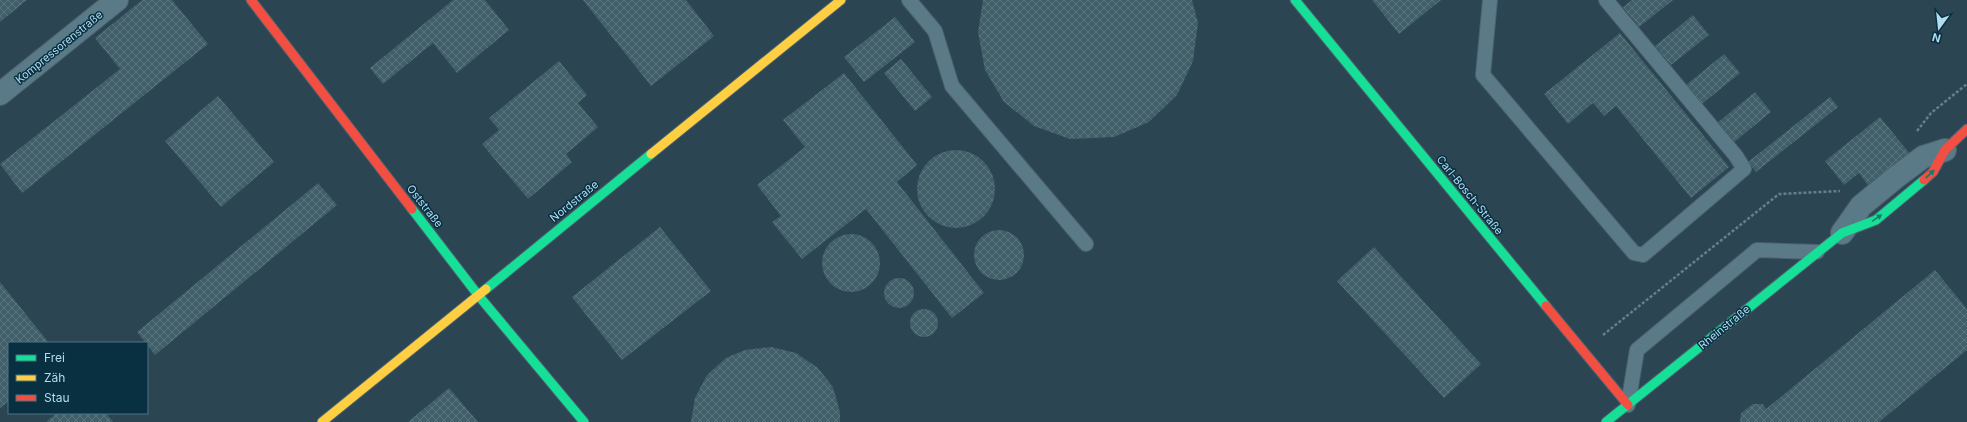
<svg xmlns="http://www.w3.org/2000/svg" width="1967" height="422" viewBox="0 0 1967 422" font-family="Inter,sans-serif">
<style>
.building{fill:url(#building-cross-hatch)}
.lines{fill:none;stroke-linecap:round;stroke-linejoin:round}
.lane-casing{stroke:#4b616e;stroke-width:16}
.street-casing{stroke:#4b616e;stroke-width:24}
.fast-casing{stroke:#4b616e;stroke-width:11}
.slow-casing{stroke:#4b616e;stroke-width:11}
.jam-casing{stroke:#4b616e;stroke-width:11}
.path{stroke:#657f8b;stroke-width:2.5;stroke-dasharray:3 2;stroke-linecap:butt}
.lane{stroke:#5b7a88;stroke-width:14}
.street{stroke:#5b7a88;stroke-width:22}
.fast{stroke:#16e098;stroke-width:9}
.slow{stroke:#ffcf43;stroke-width:9}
.jam{stroke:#f24e42;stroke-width:9}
.oneway{fill:#0e7f68}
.labels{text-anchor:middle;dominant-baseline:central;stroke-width:3;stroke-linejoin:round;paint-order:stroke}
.street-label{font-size:11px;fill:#b3dcf2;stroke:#083041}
</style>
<defs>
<pattern id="building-cross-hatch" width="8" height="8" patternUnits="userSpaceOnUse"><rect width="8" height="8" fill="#405f68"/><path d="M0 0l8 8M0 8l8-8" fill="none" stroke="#59757e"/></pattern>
</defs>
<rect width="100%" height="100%" fill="#2c4552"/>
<!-- building -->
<g class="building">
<path d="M 0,0 L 27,0 L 0,22 Z"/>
<path d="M 142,0 L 172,0 L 208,44 L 22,193 L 0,164 L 120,69 L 95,38 Z"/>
<path d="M 453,0 L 485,0 L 509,30 L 457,73 L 433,43 L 383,84 L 370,68 Z"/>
<path d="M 583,0 L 686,0 L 714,36 L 651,86 Z"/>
<path d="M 983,0 L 1192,0 L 1198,23 L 1193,61 L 1177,95 L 1149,122 L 1114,137 L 1070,139 L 1034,126 L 1004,102 L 985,70 L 978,32 Z"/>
<path d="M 1372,0 L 1441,0 L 1399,34 Z"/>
<path d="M 1632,0 L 1673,0 L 1639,27 L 1623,7 Z"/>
<path d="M 1693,15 L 1709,35 L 1671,65 L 1655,46 Z"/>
<path d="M 895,17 L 915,42 L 864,82 L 844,57 Z"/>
<path d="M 1620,33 L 1729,167 L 1691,198 L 1616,106 L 1604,116 L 1593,103 L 1568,124 L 1544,94 Z"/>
<path d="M 1724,54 L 1740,73 L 1702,104 L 1686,85 Z"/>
<path d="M 901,59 L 932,97 L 915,111 L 884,73 Z"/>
<path d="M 559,61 L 587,95 L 578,103 L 598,127 L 566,154 L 572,162 L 528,199 L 482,144 L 499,130 L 489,118 Z"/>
<path d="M 844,73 L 917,165 L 897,182 L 984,293 L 952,318 L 866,209 L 802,259 L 772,222 L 781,216 L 757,185 L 805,147 L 783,120 Z"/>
<path d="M 1755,92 L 1771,112 L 1733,143 L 1717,123 Z"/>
<path d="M 218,96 L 274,162 L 221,207 L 165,141 Z"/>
<path d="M 1830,97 L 1838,107 L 1756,172 L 1748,162 Z"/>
<path d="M 1880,117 L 1911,155 L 1870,188 L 1859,173 L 1844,185 L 1825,161 Z"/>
<circle cx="956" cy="189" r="39"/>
<path d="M 318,183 L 337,205 L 155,355 L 137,332 Z"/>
<path d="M 660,227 L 711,291 L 622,360 L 572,297 Z"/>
<circle cx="999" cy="255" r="25"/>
<circle cx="851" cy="263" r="29"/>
<path d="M 1374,247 L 1481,364 L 1444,398 L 1337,281 Z"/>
<path d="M 1935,270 L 1967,309 L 1967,350 L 1879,422 L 1740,422 L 1741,413 L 1753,404 L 1763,404 L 1766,409 Z"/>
<circle cx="899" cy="293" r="15"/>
<path d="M 0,282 L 49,343 L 9,343 L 9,401 L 0,408 Z"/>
<circle cx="924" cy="323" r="14"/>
<path d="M 771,347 L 796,353 L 818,368 L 833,387 L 840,412 L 840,422 L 691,422 L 695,398 L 707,375 L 726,358 L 745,350 Z"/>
<path d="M 449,388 L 478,422 L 408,422 Z"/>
<path d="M 57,413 L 106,413 L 113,422 L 46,422 Z"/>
</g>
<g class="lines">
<!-- lane casing -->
<g class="lane-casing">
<g id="lane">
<path d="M 909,0 L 935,31 L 952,86 L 1086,244"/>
<path d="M 1490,0 L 1483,75 L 1634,253 L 1643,255 L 1744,169 L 1736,156 L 1606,0"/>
<path d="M 1628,405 L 1637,350 L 1757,250 L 1817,252"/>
</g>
</g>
<!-- street casing -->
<g class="street-casing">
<g id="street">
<path d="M 0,94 L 117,0"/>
<path d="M 1842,233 L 1861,206 L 1895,178 L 1923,157 L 1945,150"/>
</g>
</g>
<!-- fast casing -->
<g class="fast-casing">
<g id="fast">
<path d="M 1295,0 L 1546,306"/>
<path d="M 412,209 L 478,295 L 584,422"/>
<path d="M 486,289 L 651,154"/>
<path d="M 1606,422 L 1842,233 L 1876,220 L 1924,180"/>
</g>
</g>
<!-- slow casing -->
<g class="slow-casing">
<g id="slow">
<path d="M 651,154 L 841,0"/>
<path d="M 322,422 L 486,289"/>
</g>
</g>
<!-- jam casing -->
<g class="jam-casing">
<g id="jam">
<path d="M 251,0 L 412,209"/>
<path d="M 1924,180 L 1933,172 L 1945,150 L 1967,129"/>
<path d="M 1546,306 L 1628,405"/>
</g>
</g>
<!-- path -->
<g class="path">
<path d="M 1917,131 L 1931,113 L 1967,84"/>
<path d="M 1603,335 L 1779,194 L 1840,191"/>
</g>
<!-- lane -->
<use href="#lane" class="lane"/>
<!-- street -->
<use href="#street" class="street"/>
<!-- fast -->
<use href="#fast" class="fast"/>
<!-- slow -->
<use href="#slow" class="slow"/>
<!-- jam -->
<use href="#jam" class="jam"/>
</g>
<!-- one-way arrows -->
<defs><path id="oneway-solid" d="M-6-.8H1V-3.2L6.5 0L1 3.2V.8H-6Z"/></defs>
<g class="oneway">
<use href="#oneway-solid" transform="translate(1930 174) rotate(-44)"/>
<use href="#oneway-solid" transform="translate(1877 218) rotate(-34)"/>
</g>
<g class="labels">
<!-- street labels -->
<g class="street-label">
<text transform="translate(59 47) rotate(-39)">Kompressorenstraße</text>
<text transform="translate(1470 195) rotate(51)">Carl-Bosch-Straße</text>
<text transform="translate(574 201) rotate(-39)">Nordstraße</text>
<text transform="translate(425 206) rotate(52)">Oststraße</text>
<text transform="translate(1724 327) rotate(-39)">Rheinstraße</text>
</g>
</g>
<!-- legend -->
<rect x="8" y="342" width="140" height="72" fill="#083041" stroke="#4c7588"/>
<rect x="16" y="355" width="20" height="6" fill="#16e098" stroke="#4c7588"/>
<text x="44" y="362" font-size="12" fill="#b3dcf2">Frei</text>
<rect x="16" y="375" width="20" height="6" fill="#ffcf43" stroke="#4c7588"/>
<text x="44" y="382" font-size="12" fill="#b3dcf2">Zäh</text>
<rect x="16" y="395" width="20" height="6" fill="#f24e42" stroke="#4c7588"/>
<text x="44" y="402" font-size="12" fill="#b3dcf2">Stau</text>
<!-- north arrow -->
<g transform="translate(1939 28) rotate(195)" stroke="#083041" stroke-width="3" paint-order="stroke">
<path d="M0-3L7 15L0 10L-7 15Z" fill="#b3dcf2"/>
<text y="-6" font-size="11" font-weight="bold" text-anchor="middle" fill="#b3dcf2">N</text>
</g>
</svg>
